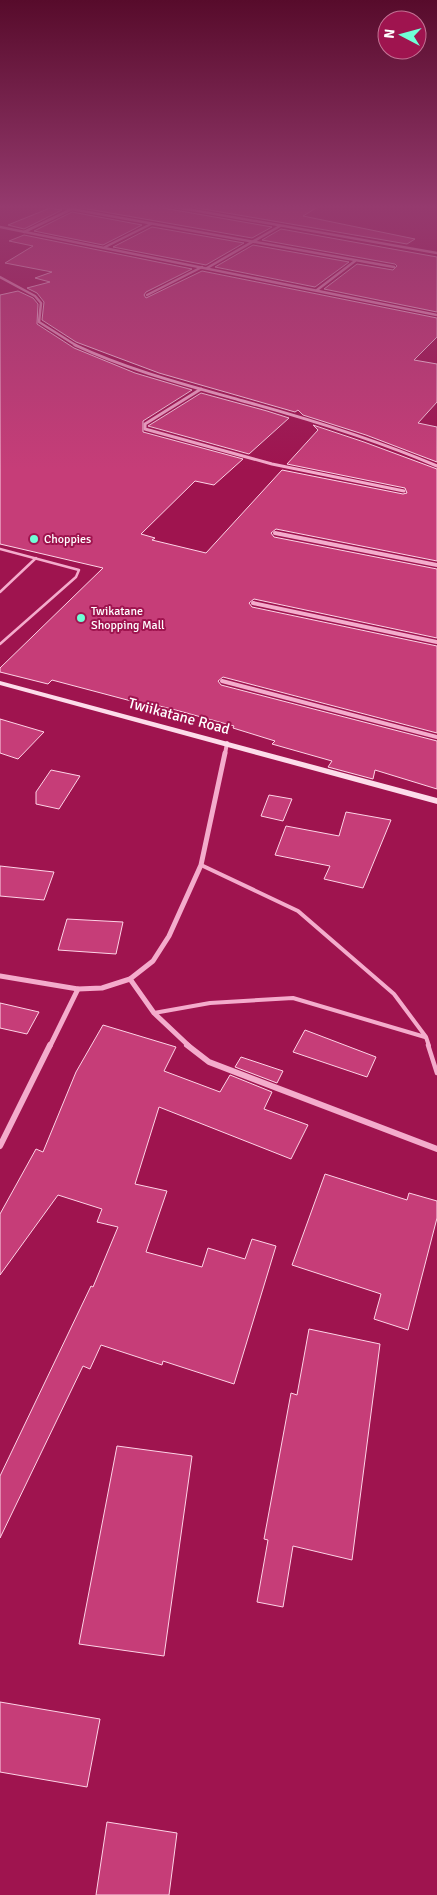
<svg xmlns="http://www.w3.org/2000/svg" width="437" height="1895" viewBox="0 0 437 1895" font-family="Signika,sans-serif">
<style>
.building{fill:#c63d78;stroke:#fdd4e7}
.lines{fill:none;stroke-linecap:round;stroke-linejoin:round}
.lane-far2{stroke:#f4accc;stroke-width:2.5}
.lane-far1{stroke:#f4accc;stroke-width:4}
.lane{stroke:#f4accc;stroke-width:4.5}
.street-far4{stroke:#f4accc;stroke-width:2.5}
.street-far3{stroke:#f4accc;stroke-width:3}
.street-far2{stroke:#f4accc;stroke-width:4}
.street-far1{stroke:#f4accc;stroke-width:5}
.street{stroke:#f4accc;stroke-width:6}
.secondary{fill:#fddcea;fill-rule:evenodd}
.poi-dot{fill:#6fffd7;stroke:#9f144f;stroke-width:2}
.labels{text-anchor:middle;dominant-baseline:central;stroke-width:4;stroke-linejoin:round;paint-order:stroke}
.far-poi-label{font-size:12px;fill:#fff;stroke:#9f144f;text-anchor:start}
.street-label{font-size:15px;fill:#fff;stroke:#9f144f}
</style>
<rect width="100%" height="100%" fill="#9f144f"/>
<!-- building -->
<g class="building">
<path d="M 65,205 L 161,205 L 163,208 L 272,227 L 252,238 Z"/>
<path d="M 180,205 L 321,205 L 303,216 L 415,239 L 407,244 Z"/>
<path d="M 50,208 L 62,210 L 24,229 L 8,225 Z"/>
<path d="M 72,212 L 142,225 L 103,245 L 34,231 Z"/>
<path d="M 152,227 L 244,243 L 206,265 L 113,247 Z"/>
<path d="M 281,229 L 437,257 L 437,312 L 324,289 L 357,264 L 393,270 L 397,266 L 395,264 L 262,240 Z"/>
<path d="M 24,235 L 192,269 L 146,292 L 144,295 L 146,298 L 202,271 L 437,318 L 437,337 L 414,360 L 437,364 L 437,402 L 418,423 L 437,427 L 437,462 L 366,435 L 303,415 L 298,410 L 295,412 L 159,373 L 76,342 L 42,320 L 44,302 L 37,293 L 27,288 L 50,282 L 35,278 L 52,272 L 5,263 L 33,246 L 9,241 Z"/>
<path d="M 253,245 L 349,262 L 315,287 L 215,267 Z"/>
<path d="M 18,291 L 33,298 L 38,304 L 37,324 L 74,348 L 135,373 L 192,390 L 143,421 L 143,432 L 243,459 L 214,485 L 195,481 L 141,534 L 155,538 L 152,540 L 206,553 L 282,470 L 403,494 L 407,493 L 405,488 L 287,464 L 318,430 L 313,425 L 364,442 L 437,469 L 437,561 L 276,529 L 271,533 L 274,537 L 437,569 L 437,638 L 254,599 L 249,603 L 252,607 L 437,646 L 437,733 L 223,677 L 218,681 L 221,685 L 437,741 L 437,789 L 375,770 L 373,779 L 328,767 L 332,761 L 272,744 L 275,741 L 233,728 L 234,726 L 172,709 L 151,704 L 150,706 L 52,680 L 48,684 L 0,672 L 0,668 L 103,568 L 0,544 L 0,295 Z"/>
<path d="M 201,393 L 267,411 L 289,418 L 249,454 L 148,426 Z"/>
<path d="M 0,719 L 44,732 L 18,759 L 0,753 Z"/>
<path d="M 51,770 L 80,776 L 59,809 L 36,804 L 36,792 Z"/>
<path d="M 269,795 L 292,799 L 283,821 L 261,816 Z"/>
<path d="M 346,812 L 391,820 L 363,888 L 324,879 L 330,866 L 275,855 L 286,826 L 339,836 Z"/>
<path d="M 0,866 L 54,872 L 44,900 L 0,896 Z"/>
<path d="M 67,919 L 123,922 L 116,954 L 58,950 Z"/>
<path d="M 0,1003 L 39,1012 L 27,1034 L 0,1028 Z"/>
<path d="M 103,1025 L 176,1047 L 164,1071 L 220,1092 L 230,1075 L 272,1092 L 264,1109 L 308,1125 L 291,1159 L 159,1107 L 135,1184 L 167,1191 L 146,1252 L 202,1267 L 208,1248 L 245,1259 L 252,1239 L 276,1246 L 234,1384 L 163,1361 L 162,1365 L 101,1345 L 90,1369 L 83,1366 L 0,1538 L 0,1476 L 91,1286 L 93,1287 L 118,1227 L 97,1222 L 102,1209 L 58,1195 L 0,1275 L 0,1214 L 36,1149 L 43,1152 L 76,1072 Z"/>
<path d="M 305,1030 L 376,1057 L 367,1077 L 293,1052 Z"/>
<path d="M 241,1057 L 283,1071 L 277,1083 L 235,1067 Z"/>
<path d="M 325,1174 L 407,1200 L 409,1193 L 437,1201 L 437,1218 L 408,1330 L 374,1319 L 381,1294 L 292,1265 Z"/>
<path d="M 309,1329 L 380,1344 L 352,1560 L 293,1546 L 283,1607 L 257,1602 L 268,1540 L 264,1539 L 291,1393 L 297,1395 Z"/>
<path d="M 117,1446 L 192,1456 L 164,1656 L 79,1644 Z"/>
<path d="M 0,1702 L 100,1719 L 87,1787 L 0,1772 Z"/>
<path d="M 107,1822 L 177,1833 L 169,1895 L 96,1895 Z"/>
</g>
<g class="lines">
<!-- lane-far2 -->
<g class="lane-far2">
<path d="M 0,549 L 79,570 L 76,577 L 0,644"/>
<path d="M 0,592 L 36,558"/>
</g>
<!-- lane-far1 -->
<g class="lane-far1">
<path d="M 201,865 L 298,911 L 394,994 L 426,1037 L 429,1046"/>
<path d="M 154,1013 L 210,1003 L 293,998 L 425,1037"/>
</g>
<!-- lane -->
<path class="lane" d="M 428,1045 L 437,1073"/>
<!-- street-far4 -->
<g class="street-far4">
<path d="M 49,205 L 394,267"/>
<path d="M 164,205 L 437,253"/>
<path d="M 0,227 L 437,315"/>
<path d="M 24,232 L 72,209"/>
<path d="M 105,247 L 151,224"/>
<path d="M 207,268 L 280,226"/>
<path d="M 0,277 L 35,296 L 41,303 L 39,322 L 77,346"/>
<path d="M 317,290 L 355,261"/>
<path d="M 147,295 L 202,267"/>
</g>
<!-- street-far3 -->
<g class="street-far3">
<path d="M 75,345 C 128,370 186,385 243,401 C 309,419 374,439 437,466"/>
<path d="M 201,389 L 145,424 L 145,429 L 272,464 L 404,491"/>
</g>
<!-- street-far2 -->
<g class="street-far2">
<path d="M 275,533 L 437,565"/>
<path d="M 253,603 L 437,642"/>
<path d="M 222,681 L 437,737"/>
<path d="M 225,754 L 227,743"/>
</g>
<!-- street-far1 -->
<g class="street-far1">
<path d="M 0,976 L 78,989 L 102,988 L 130,979 L 153,961 L 169,936 L 201,865 L 225,753"/>
<path d="M 130,979 L 154,1013 L 189,1046"/>
<path d="M 50,1046 L 78,989"/>
</g>
<!-- street -->
<g class="street">
<path d="M 187,1045 L 209,1062 L 437,1149"/>
<path d="M 0,1146 L 50,1045"/>
</g>
<!-- secondary -->
<path class="secondary" d="M 0,681 L 437,798 L 437,804 L 0,685 Z"/>
</g>
<!-- sky -->
<linearGradient id="sky" x2="0" y2="1"><stop stop-color="#570b2b"/><stop offset="0.44" stop-color="#953a6e"/><stop offset="1" stop-color="#953a6e" stop-opacity="0"/></linearGradient>
<rect width="437" height="470" fill="url(#sky)"/>
<!-- markers -->
<g class="poi-dot">
<circle cx="34" cy="539" r="5"/>
<circle cx="81" cy="618" r="5"/>
</g>
<g class="labels">
<!-- far-poi labels -->
<g class="far-poi-label">
<text x="44" y="539">Choppies</text>
<text x="91" y="611">Twikatane<tspan x="91" dy="14">Shopping Mall</tspan></text>
</g>
<!-- street labels -->
<g class="street-label">
<text transform="translate(179 716) rotate(15)">Twiikatane Road</text>
</g>
</g>
<!-- north arrow -->
<g transform="translate(402 35) rotate(276)"><circle r="24" fill="#9f144f" stroke="#c57295"/>
<path d="M0-4L9 19L0 12L-9 19Z" fill="#6fffd7"/>
<text y="-8" font-size="14" font-weight="bold" text-anchor="middle" fill="#ffffff">N</text>
</g>
</svg>
